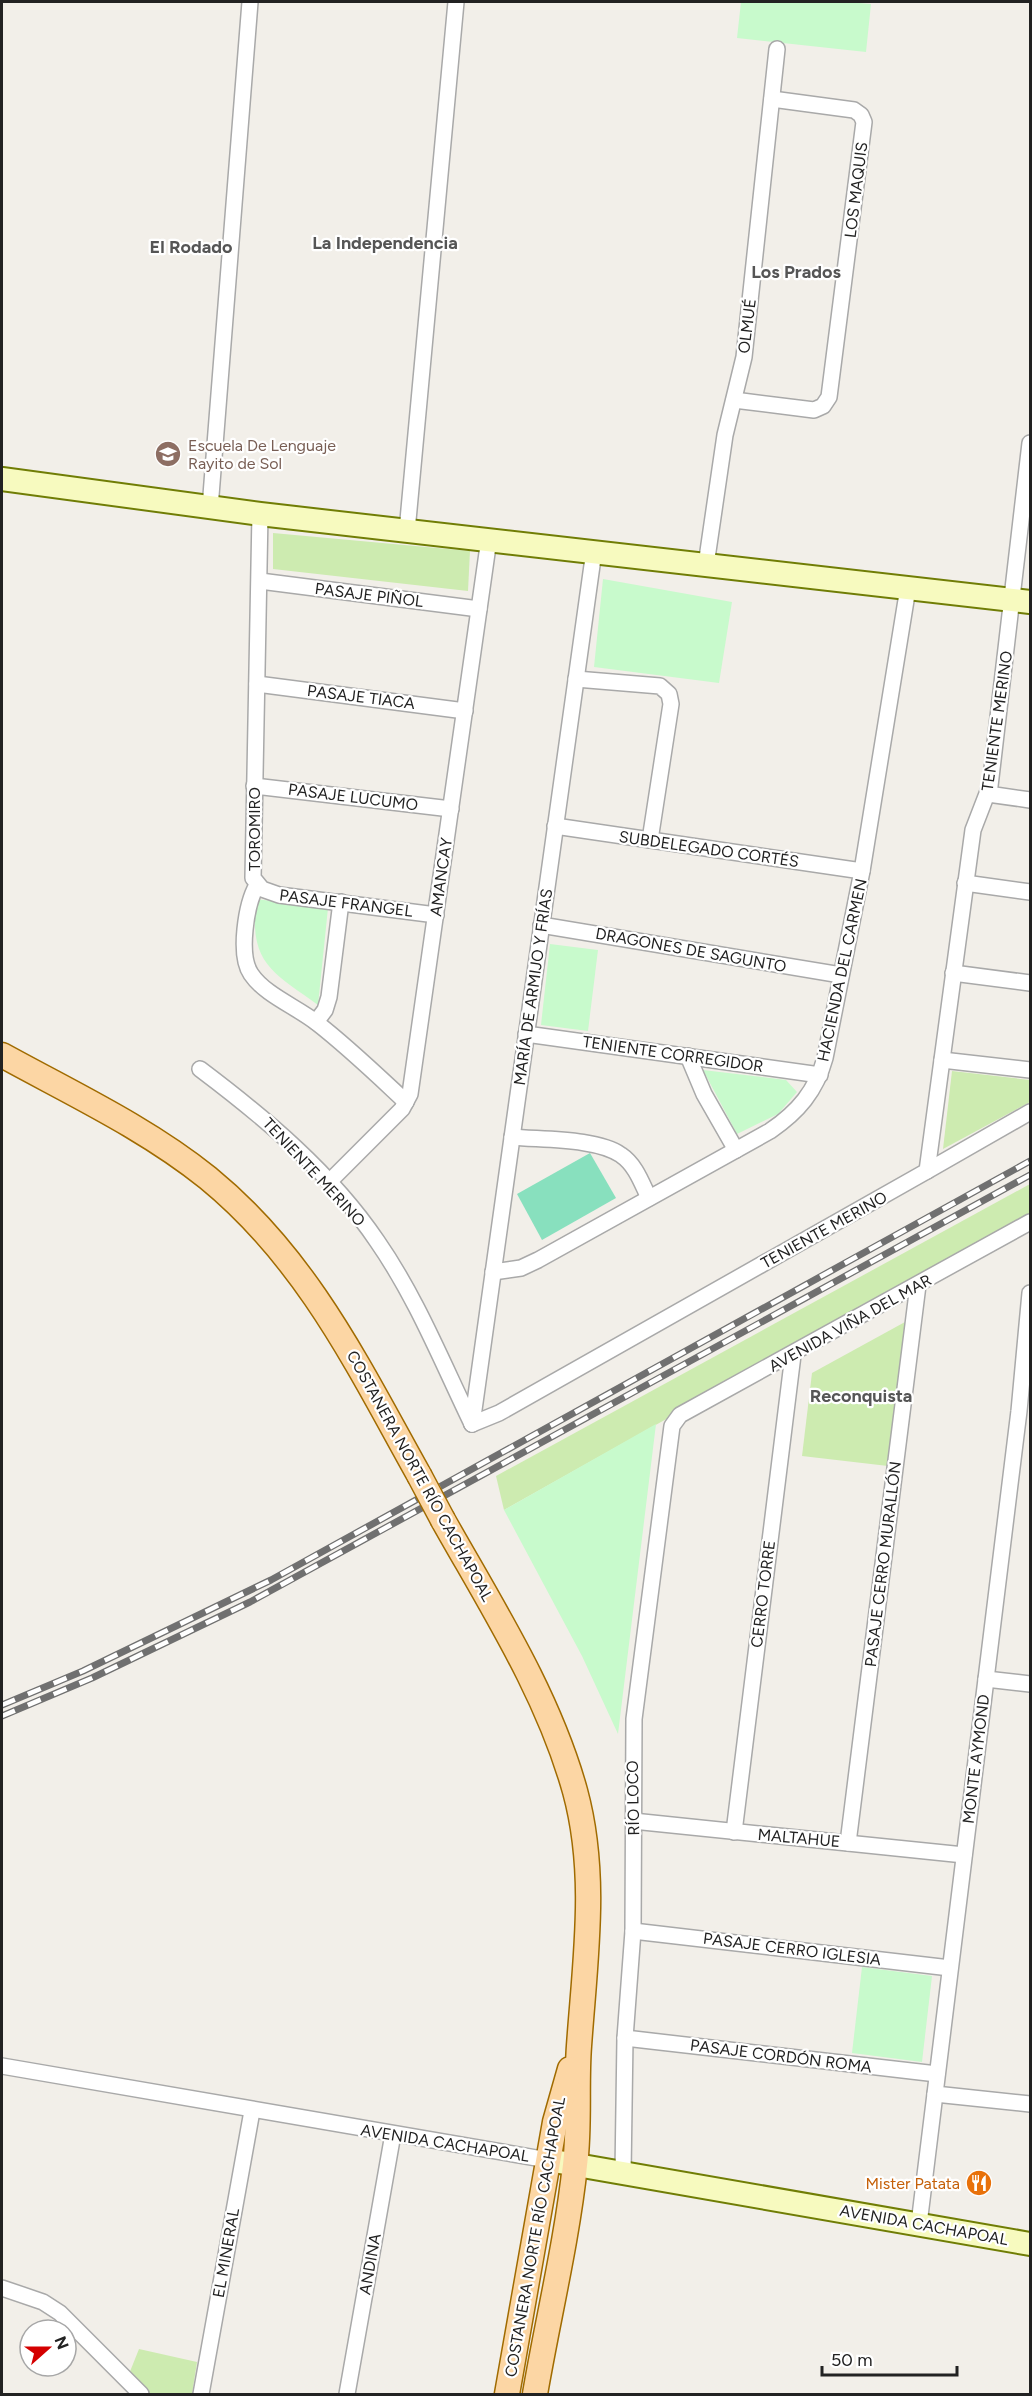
<svg xmlns="http://www.w3.org/2000/svg" width="1032" height="2396" viewBox="0 0 1032 2396" font-family="Figtree,sans-serif">
<style>
.grass{fill:#cdebb0}
.park{fill:#c8facc}
.pitch{fill:#88e0be}
.lines{fill:none;stroke-linecap:round;stroke-linejoin:round}
.street-casing{stroke:#a9a9a9;stroke-width:18}
.secondary-casing{stroke:#707d05;stroke-width:26}
.primary-casing{stroke:#a06b00;stroke-width:27}
.street{stroke:#fff;stroke-width:15}
.secondary{stroke:#f7fabf;stroke-width:22}
.primary{stroke:#fcd6a4;stroke-width:24}
.rail-casing{stroke:#707070;stroke-width:7}
.rail{stroke:#fff;stroke-width:4.5;stroke-dasharray:14;stroke-linecap:butt}
.primary-bridge-casing{stroke:#a06b00;stroke-width:27;stroke-linecap:butt}
.primary-bridge{stroke:#fcd6a4;stroke-width:24}
.labels{text-anchor:middle;dominant-baseline:central;stroke-width:4.5;stroke-linejoin:round;paint-order:stroke}
.street-label{font-size:16px;fill:#222;stroke:#fff}
.education-label{font-size:16px;fill:#785e54;stroke:#fff;text-anchor:start}
.food-label{font-size:16px;fill:#c56008;stroke:#fff;text-anchor:end}
.neighbourhood-label{font-size:18px;font-weight:bold;fill:#555;stroke:#fff}
</style>
<rect width="100%" height="100%" fill="#f2efe9"/>
<!-- grass -->
<g class="grass">
<path d="M 273,533 L 470,551 L 468,591 L 273,569 Z"/>
<path d="M 952,1071 L 1030,1080 L 1030,1102 L 943,1149 Z"/>
<path d="M 1030,1184 L 1030,1215 L 504,1510 L 496,1476 Z"/>
<path d="M 905,1322 L 888,1466 L 802,1456 L 812,1373 Z"/>
<path d="M 139,2349 L 197,2362 L 192,2394 L 148,2394 L 129,2374 Z"/>
</g>
<!-- park -->
<g class="park">
<path d="M 741,2 L 848,2 L 871,4 L 866,52 L 737,38 Z"/>
<path d="M 603,579 L 732,602 L 719,683 L 594,667 Z"/>
<path d="M 256,899 L 328,908 L 318,1005 C 271,971 249,963 256,899 Z"/>
<path d="M 550,944 L 598,950 L 588,1031 L 541,1025 Z"/>
<path d="M 703,1070 L 786,1080 L 797,1092 L 778,1114 L 737,1134 Z"/>
<path d="M 656,1424 L 618,1734 L 582,1656 L 504,1510 Z"/>
<path d="M 862,1967 L 932,1976 L 922,2062 L 852,2053 Z"/>
</g>
<!-- pitch -->
<path class="pitch" d="M 590,1153 L 616,1198 L 542,1240 L 517,1194 Z"/>
<g class="lines">
<!-- street casing -->
<g class="street-casing">
<g id="street">
<path d="M 734,400 L 814,410 L 823,406 L 829,397 L 864,122 L 861,115 L 854,110 L 772,99"/>
<path d="M 210,508 L 250,2"/>
<path d="M 260,514 L 253,878 L 262,889 L 279,895 L 436,915"/>
<path d="M 407,531 L 456,2"/>
<path d="M 706,565 L 725,435 L 744,357 L 777,49"/>
<path d="M 260,581 L 479,609"/>
<path d="M 576,679 L 660,686 L 669,694 L 671,704 L 650,840"/>
<path d="M 257,684 L 465,711"/>
<path d="M 254,786 L 451,809"/>
<path d="M 988,794 L 1030,800"/>
<path d="M 555,826 L 862,871"/>
<path d="M 965,883 L 1030,892"/>
<path d="M 257,885 C 246,904 238,955 251,974 C 265,995 297,1007 317,1023 C 348,1047 377,1075 406,1102"/>
<path d="M 541,925 L 841,975"/>
<path d="M 953,973 L 1030,983"/>
<path d="M 316,1022 L 325,1010 L 329,997 L 341,902"/>
<path d="M 526,1034 L 820,1075"/>
<path d="M 688,1056 L 704,1094 L 736,1150"/>
<path d="M 942,1060 L 1030,1070"/>
<path d="M 200,1069 C 265,1118 331,1173 377,1241 C 416,1297 442,1362 472,1424"/>
<path d="M 512,1137 C 542,1140 597,1138 621,1155 C 636,1165 642,1184 649,1198"/>
<path d="M 927,1171 L 1030,1112"/>
<path d="M 329,1182 L 402,1109 L 410,1094 L 489,539"/>
<path d="M 493,1272 L 521,1268 L 538,1260 L 770,1131 C 798,1112 816,1091 825,1058 L 862,871 L 908,588"/>
<path d="M 472,1424 L 499,1413 L 927,1171 L 973,830 L 990,786 L 1030,443"/>
<path d="M 472,1424 L 594,551"/>
<path d="M 986,1679 L 1030,1684"/>
<path d="M 633,1821 L 964,1855"/>
<path d="M 734,1832 L 793,1355"/>
<path d="M 848,1843 L 918,1285"/>
<path d="M 633,1931 L 950,1968"/>
<path d="M 625,2038 L 937,2074"/>
<path d="M 2,2066 L 548,2160"/>
<path d="M 935,2094 L 1030,2104"/>
<path d="M 623,2173 L 625,2038 L 633,1931 L 634,1719 L 672,1426 L 680,1415 L 1030,1222"/>
<path d="M 919,2224 L 1019,1411 L 1030,1293"/>
<path d="M 2,2288 L 43,2302 L 60,2313 L 141,2394"/>
<path d="M 201,2394 L 252,2111"/>
<path d="M 347,2394 L 393,2134"/>
</g>
</g>
<!-- secondary casing -->
<g class="secondary-casing">
<g id="secondary">
<path d="M 2,479 L 260,514 L 1030,602"/>
<path d="M 548,2160 L 1030,2244"/>
</g>
</g>
<!-- primary casing -->
<g class="primary-casing">
<g id="primary">
<path d="M 2,1055 C 71,1093 146,1128 208,1178 C 307,1259 358,1366 419,1475"/>
<path d="M 443,1520 C 492,1607 548,1694 575,1791 C 598,1875 585,1960 579,2046 C 576,2085 580,2125 575,2165 C 567,2241 548,2318 535,2394"/>
<path d="M 507,2394 L 555,2122 L 570,2069"/>
</g>
</g>
<!-- street -->
<use href="#street" class="street"/>
<!-- secondary -->
<use href="#secondary" class="secondary"/>
<!-- primary -->
<use href="#primary" class="primary"/>
<!-- rail casing -->
<g class="rail-casing">
<g id="rail">
<path d="M 2,1705 L 83,1671 L 271,1580 L 1030,1161"/>
<path d="M 2,1716 L 92,1678 L 250,1602 L 1030,1175"/>
</g>
</g>
<!-- rail -->
<use href="#rail" class="rail"/>
<!-- primary-bridge casing -->
<g class="primary-bridge-casing">
<path id="primary-bridge" d="M 419,1475 L 443,1520"/>
</g>
<!-- primary-bridge -->
<use href="#primary-bridge" class="primary-bridge"/>
</g>
<!-- icons -->
<defs>
<g id="school-disc" transform="scale(1.35)"><circle r="9.5" fill="#8d6e63" stroke="#fff"/><path d="M0-5L7-2L0 1L-7-2ZM-4 1L0 2.5L4 1V4Q0 6-4 4Z" fill="#fff"/></g>
<g id="restaurant-disc" transform="scale(1.35)"><circle r="9.5" fill="#e8710a" stroke="#fff"/><path d="M-5-6h1v4h1v-4h1v4h1v-4h1v5L-1.5 .5V6h-2V.5L-5-1ZM5-6V6H3V1.5H1.5Q1.5-4 5-6Z" fill="#fff"/></g>
</defs>
<g fill-rule="evenodd">
<use href="#school-disc" x="168" y="454"/>
<use href="#restaurant-disc" x="979" y="2183"/>
</g>
<g class="labels">
<!-- street labels -->
<g class="street-label">
<text transform="translate(856 190) rotate(-83)">LOS MAQUIS</text>
<text transform="translate(747 326) rotate(-83)">OLMUÉ</text>
<text transform="translate(369 595) rotate(7)">PASAJE PIÑOL</text>
<text transform="translate(361 697) rotate(7)">PASAJE TIACA</text>
<text transform="translate(997 721) rotate(-82)">TENIENTE MERINO</text>
<text transform="translate(353 797) rotate(7)">PASAJE LUCUMO</text>
<text transform="translate(254 829) rotate(-90)">TOROMIRO</text>
<text transform="translate(709 849) rotate(8)">SUBDELEGADO CORTÉS</text>
<text transform="translate(441 877) rotate(-82)">AMANCAY</text>
<text transform="translate(346 903) rotate(7)">PASAJE FRANGEL</text>
<text transform="translate(691 950) rotate(10)">DRAGONES DE SAGUNTO</text>
<text transform="translate(842 970) rotate(-78)">HACIENDA DEL CARMEN</text>
<text transform="translate(533 987) rotate(-82)">MARÍA DE ARMIJO Y FRÍAS</text>
<text transform="translate(673 1054) rotate(8)">TENIENTE CORREGIDOR</text>
<text transform="translate(314 1172) rotate(47)">TENIENTE MERINO</text>
<text transform="translate(824 1230) rotate(-29)">TENIENTE MERINO</text>
<text transform="translate(850 1323) rotate(-29)">AVENIDA VIÑA DEL MAR</text>
<text transform="translate(420 1476) rotate(61)">COSTANERA NORTE RÍO CACHAPOAL</text>
<text transform="translate(883 1564) rotate(-83)">PASAJE CERRO MURALLÓN</text>
<text transform="translate(763 1594) rotate(-83)">CERRO TORRE</text>
<text transform="translate(976 1759) rotate(-83)">MONTE AYMOND</text>
<text transform="translate(633 1798) rotate(-91)">RÍO LOCO</text>
<text transform="translate(799 1838) rotate(5)">MALTAHUE</text>
<text transform="translate(792 1949) rotate(7)">PASAJE CERRO IGLESIA</text>
<text transform="translate(781 2056) rotate(7)">PASAJE CORDÓN ROMA</text>
<text transform="translate(445 2143) rotate(9)">AVENIDA CACHAPOAL</text>
<text transform="translate(924 2225) rotate(10)">AVENIDA CACHAPOAL</text>
<text transform="translate(535 2237) rotate(-80)">COSTANERA NORTE RÍO CACHAPOAL</text>
<text transform="translate(226 2253) rotate(-80)">EL MINERAL</text>
<text transform="translate(370 2264) rotate(-80)">ANDINA</text>
</g>
<!-- education labels -->
<g class="education-label">
<text x="188" y="445">Escuela De Lenguaje<tspan x="188" dy="18">Rayito de Sol</tspan></text>
</g>
<!-- food labels -->
<g class="food-label">
<text x="960" y="2183">Mister Patata</text>
</g>
<!-- neighbourhood labels -->
<g class="neighbourhood-label">
<text x="385" y="243">La Independencia</text>
<text x="191" y="247">El Rodado</text>
<text x="796" y="272">Los Prados</text>
<text x="861" y="1396">Reconquista</text>
</g>
</g>
<!-- border -->
<rect width="1032" height="2396" fill="none" stroke="#222222" stroke-width="6"/>
<!-- north arrow -->
<g transform="translate(48 2348) rotate(69)"><circle r="28" fill="#ffffff" stroke="#a7a7a7" stroke-width="1.5"/>
<path d="M0-4.5L10 22L0 15L-10 22Z" fill="#d40000"/>
<text y="-9" font-size="16" font-weight="bold" text-anchor="middle" fill="#222222">N</text>
</g>
<!-- scale -->
<path d="M822 2366v9h135v-9" fill="none" stroke="#222222" stroke-width="3"/>
<text x="831" y="2366" font-size="18" fill="#222222" stroke="#ffffff" stroke-width="4.5" paint-order="stroke">50 m</text>
</svg>
